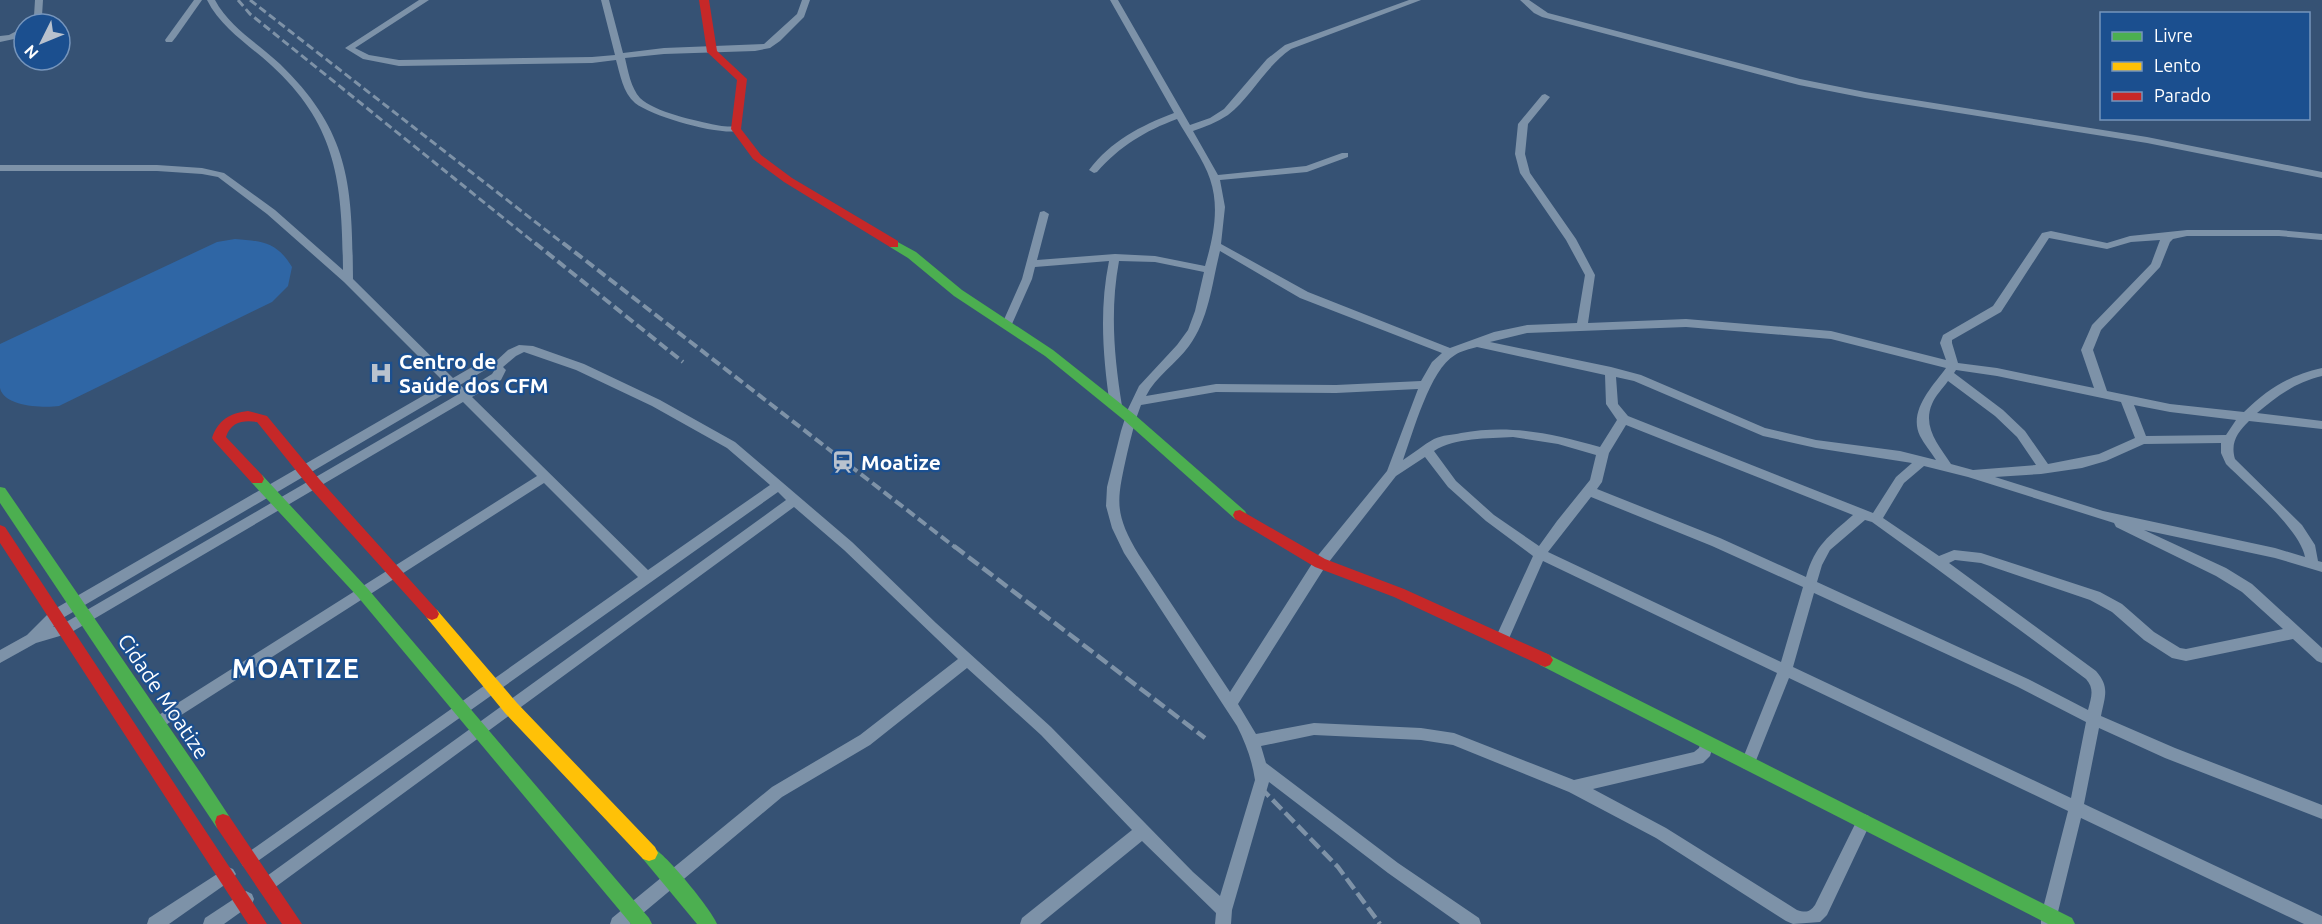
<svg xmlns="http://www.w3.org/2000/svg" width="2322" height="924" viewBox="0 0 2322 924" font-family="Ubuntu,sans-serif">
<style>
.green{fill:#2f66a5}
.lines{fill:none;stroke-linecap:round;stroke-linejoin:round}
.street{fill:#7d92a8;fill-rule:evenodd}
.fast{fill:#4caf50;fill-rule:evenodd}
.slow{fill:#ffc107;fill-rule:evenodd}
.jam{fill:#c62828;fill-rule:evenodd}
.rail-far2{stroke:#7e92a7;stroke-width:3;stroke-dasharray:8 4;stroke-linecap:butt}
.rail-far1{stroke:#7e92a7;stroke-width:4;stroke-dasharray:10 4.5;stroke-linecap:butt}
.rail{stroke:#7e92a7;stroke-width:4.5;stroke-dasharray:13 5;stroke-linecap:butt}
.labels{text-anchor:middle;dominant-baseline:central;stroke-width:4.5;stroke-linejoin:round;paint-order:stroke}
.poi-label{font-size:21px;font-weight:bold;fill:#fff;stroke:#1b4f8f;text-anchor:start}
.street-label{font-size:21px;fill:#fff;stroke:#1b4f8f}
.district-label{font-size:27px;font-weight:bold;letter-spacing:1.5px;fill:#fff;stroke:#1b4f8f}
</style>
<rect width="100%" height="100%" fill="#365274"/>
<!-- green -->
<path class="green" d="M 235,239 C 262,241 277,242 292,267 L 288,286 L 272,302 L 59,406 C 44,408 4,407 0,388 C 0,374 0,358 0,344 L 217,242 Z"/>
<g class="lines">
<!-- street -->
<g class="street">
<path d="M 35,0 L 43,0 L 42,16 L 36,24 L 27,24 L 34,16 Z"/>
<path d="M 194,0 L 202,0 L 176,37 L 172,42 L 166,42 L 165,40 Z"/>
<path d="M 207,0 L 215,0 C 230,28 258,43 280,64 C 351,133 352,186 353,279 L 453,378 L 479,363 L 495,362 L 508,350 L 519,345 L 533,346 L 584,364 L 660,400 L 735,442 L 852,542 L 936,623 L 1051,727 L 1193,872 L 1220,896 L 1255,780 C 1252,760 1246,744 1237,726 L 1124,553 L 1112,528 L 1106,506 L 1107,487 L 1121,431 L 1128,409 L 1139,386 L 1177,345 L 1188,330 L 1195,311 L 1204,272 L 1155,262 L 1119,261 C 1110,310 1114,356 1122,406 L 1116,410 L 1110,406 C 1103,357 1099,310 1109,261 L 1035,267 L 1032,279 L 1012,324 L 1007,328 L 1002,324 L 1022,279 L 1040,212 L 1044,211 L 1049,214 L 1037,260 L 1115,254 L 1155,256 L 1205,266 C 1213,238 1220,208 1210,179 C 1204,160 1187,137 1177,119 C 1145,131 1120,146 1097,172 L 1094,173 L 1089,170 C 1111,141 1140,126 1174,113 L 1110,0 L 1118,0 L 1190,125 L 1210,118 L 1224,109 L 1267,59 L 1285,45 L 1409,0 L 1421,0 L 1291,49 C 1265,67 1252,96 1228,115 C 1217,122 1205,127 1193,131 L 1218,175 L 1306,166 L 1342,153 L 1348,153 L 1348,157 L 1307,172 L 1220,180 L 1225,207 L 1221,244 L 1308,292 L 1450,348 L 1494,332 L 1527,325 L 1577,323 L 1585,275 L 1566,240 L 1520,173 L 1515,154 L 1518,124 L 1542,95 L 1545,94 L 1550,97 L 1528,124 L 1525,154 L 1530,173 L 1576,239 L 1595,275 L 1588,323 L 1686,319 L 1831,331 L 1946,360 L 1940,343 L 1943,335 L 1993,306 L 2042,233 L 2051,231 L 2107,243 L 2130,236 L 2187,230 L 2279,230 L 2322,234 L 2322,240 L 2279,236 L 2187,236 L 2173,239 L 2170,242 L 2160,267 L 2101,330 L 2093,350 L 2107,391 L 2170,404 L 2244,412 C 2269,388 2288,376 2322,368 L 2322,376 C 2296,382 2277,396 2257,413 L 2322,421 L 2322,429 L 2249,421 C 2238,432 2230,442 2235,459 L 2302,525 L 2315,545 L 2318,561 L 2322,562 L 2322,572 L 2275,558 L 2144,530 L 2226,568 L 2252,584 L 2322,648 L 2322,663 L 2317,661 L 2293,639 L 2186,661 L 2172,658 L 2144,640 L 2112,612 L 2090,600 L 1981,563 L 1955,560 L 1949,563 L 2096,671 C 2110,687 2105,696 2101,716 L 2175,748 L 2322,805 L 2322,819 L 2165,758 L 2099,728 L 2084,804 L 2322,916 L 2322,924 L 2304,924 L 2081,818 L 2057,916 L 2057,924 L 2041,924 L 2041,916 L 2068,811 L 1789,678 L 1753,768 L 1748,770 L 1743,768 L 1741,763 L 1777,673 L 1543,561 L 1507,643 L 1502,645 L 1497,643 L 1495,639 L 1533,556 L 1486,521 L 1448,487 L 1425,457 L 1396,476 L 1325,567 L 1238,704 L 1256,734 L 1314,723 L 1421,728 L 1454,733 L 1574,780 L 1694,752 L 1699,748 L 1702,738 L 1707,737 L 1712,738 L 1714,743 L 1710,756 L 1703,763 L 1593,789 L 1666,828 L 1797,910 C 1806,913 1810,912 1815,905 L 1859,816 L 1864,814 L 1869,816 L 1871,821 L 1869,826 L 1827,915 L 1820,922 L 1793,924 L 1786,921 L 1656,838 L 1569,792 L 1453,745 L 1421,740 L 1314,735 L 1261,746 L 1266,763 L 1398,863 L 1479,918 L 1481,924 L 1460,924 L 1388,873 L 1269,782 L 1232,910 L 1231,924 L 1215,924 L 1216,913 L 1142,841 L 1040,924 L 1020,924 L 1022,918 L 1132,830 L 1041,735 L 967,668 L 870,745 L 782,797 L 630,924 L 610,924 L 612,918 L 772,787 L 860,735 L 958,659 L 844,550 L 794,507 L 270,891 L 265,894 L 260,891 L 257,886 L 260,881 L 786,500 L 778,492 L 248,868 L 243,866 L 240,861 L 243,856 L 638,577 L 544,483 L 164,726 L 159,728 L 154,726 L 152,722 L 154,718 L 537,476 L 463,402 L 70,633 L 36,643 L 0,663 L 0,650 L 27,635 L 51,611 L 445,383 L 344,282 L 267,214 L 218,177 L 202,174 L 157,171 L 0,171 L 0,165 L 157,165 L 202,168 L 224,173 L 275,210 L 343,270 C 342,184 338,126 271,65 C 248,44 221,28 207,0 ZM 2049,238 L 2107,249 L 2131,242 L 2160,240 L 2151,264 L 2092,325 L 2081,350 L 2094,388 L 1997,368 L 1958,363 L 1952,343 L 1952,340 L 2001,312 ZM 1220,251 L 1300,298 L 1442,353 L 1432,362 L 1421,381 L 1336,385 L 1216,384 L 1146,396 C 1156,376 1176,364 1189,346 C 1209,319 1212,283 1220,251 ZM 1686,327 L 1831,339 L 1946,368 C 1932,387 1908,411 1920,436 C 1924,444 1931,452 1936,460 L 1900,451 L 1816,440 L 1765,428 L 1641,375 L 1611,367 L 1490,342 L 1527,333 ZM 1477,347 L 1605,375 L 1606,404 L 1617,420 L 1600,447 C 1552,434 1512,424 1461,433 C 1453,435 1442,435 1434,439 C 1423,445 1414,453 1403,460 C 1413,433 1430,369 1455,355 C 1461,351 1470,349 1477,347 ZM 524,352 L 576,370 L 652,406 L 727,448 L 770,485 L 648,570 L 472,397 L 501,380 L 506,370 L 503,367 L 516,356 ZM 491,369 L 494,371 L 492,374 L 466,390 L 460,385 L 485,370 ZM 1956,370 L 1997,376 L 2121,402 L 2135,438 L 2099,454 L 2048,464 L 2025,431 L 2003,410 L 1954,373 ZM 1616,377 L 1634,381 L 1763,436 L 1816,448 L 1912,463 L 1896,477 L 1873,513 L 1628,416 L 1618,404 ZM 1948,381 L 1995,416 L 2017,437 L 2036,465 L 1973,470 L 1951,464 C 1939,446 1922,427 1932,404 C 1935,396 1943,388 1948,381 ZM 1418,389 L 1387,471 L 1315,559 L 1230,692 L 1139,555 C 1113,512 1117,500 1127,454 C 1131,437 1135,420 1141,405 L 1216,392 L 1336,393 ZM 451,390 L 457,395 L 61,625 L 53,627 L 61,619 ZM 2134,405 L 2170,412 L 2236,420 L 2226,435 L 2146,436 ZM 1626,425 L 1853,515 C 1829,536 1815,545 1806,577 L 1720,538 L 1597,489 L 1602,482 L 1609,453 ZM 1513,437 L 1558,444 L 1596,455 L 1590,480 L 1557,521 L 1539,546 L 1494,515 L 1456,481 L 1434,451 C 1455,437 1488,439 1513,437 ZM 2221,443 L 2221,453 L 2226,464 C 2247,485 2300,529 2305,557 L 2275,548 L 2103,511 L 1995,477 L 2041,474 L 2082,468 L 2106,461 L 2144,444 ZM 1924,466 L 1968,477 L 2114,523 L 2116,527 L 2216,576 L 2242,592 L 2283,629 L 2186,649 L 2180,648 L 2154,632 L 2122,604 L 2100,592 L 1981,553 L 1954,550 L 1939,556 L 1883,518 L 1904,483 ZM 1591,497 L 1712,546 L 1803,587 L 1781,662 L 1548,552 ZM 1865,520 L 1872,522 L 1933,566 L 2086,679 C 2095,689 2091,698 2088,710 L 2028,679 L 1817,582 L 1822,565 L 1830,550 ZM 1814,593 L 2018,687 L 2086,722 L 2071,798 L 1793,667 Z"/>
<path d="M 419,0 L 429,0 L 355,48 L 369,55 L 399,60 L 592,57 L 615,55 L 601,0 L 609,0 L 623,53 L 664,48 L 764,44 L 797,14 L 802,0 L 810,0 L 804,17 L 780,41 L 770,48 L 755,51 L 664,54 L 625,58 C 628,71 631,88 640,98 C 654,112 697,121 716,125 C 723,127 732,126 739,127 L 739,131 C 717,135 653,117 635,103 C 623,93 620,74 616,60 L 592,63 L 399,66 L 363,59 L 345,48 Z"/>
<path d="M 1520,0 L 1529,0 L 1548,13 L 1800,79 L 1865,92 L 2147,137 L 2322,172 L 2322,178 L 2147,143 L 1865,98 L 1799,85 L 1542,17 L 1534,13 Z"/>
<path d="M 24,27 L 24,33 L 14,39 L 0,42 L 0,36 L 9,35 Z"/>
<path d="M 228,867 L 233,869 L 236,874 L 233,879 L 169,924 L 147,924 L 149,918 Z"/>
<path d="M 246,891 L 252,894 L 254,899 L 252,904 L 224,924 L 203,924 L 205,918 Z"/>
</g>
<!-- fast -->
<g class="fast">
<path d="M 894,240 L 916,252 L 962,290 L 1053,350 L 1135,415 L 1245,511 L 1247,515 L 1245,519 L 1235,519 L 1125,421 L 1045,356 L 954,296 L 908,258 L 890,247 L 888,244 Z"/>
<path d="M 257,474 L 262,475 L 368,589 L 649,918 L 652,924 L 631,924 L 358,597 L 252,483 L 250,479 L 252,475 Z"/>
<path d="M 0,487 L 5,488 L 202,775 L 229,816 L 231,822 L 229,828 L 223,830 L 217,828 L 0,503 Z"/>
<path d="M 1545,653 L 2072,918 L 2075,924 L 2048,924 L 1540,665 L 1537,660 L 1540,655 Z"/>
<path d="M 649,845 C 664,851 710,908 717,924 L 697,924 L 643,859 L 640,853 L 643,847 Z"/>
</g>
<!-- slow -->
<path class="slow" d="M 432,608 L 437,610 L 517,703 L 655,847 L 658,853 L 655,859 L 649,861 L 643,859 L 505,713 L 427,618 L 425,614 L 427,610 Z"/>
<!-- jam -->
<g class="jam">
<path d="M 699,0 L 709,0 L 717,51 L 747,79 L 741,129 L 761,155 L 792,178 L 898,241 L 898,247 L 890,247 L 784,182 L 753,159 L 731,129 L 737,80 L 707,52 Z"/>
<path d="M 248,411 L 267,416 L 320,480 L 437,610 L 439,614 L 437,618 L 432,620 L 427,618 L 310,488 L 257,422 C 243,420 231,422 226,437 L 262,475 L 264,479 L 262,483 L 252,483 L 214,441 L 212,438 C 218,420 230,413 248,411 Z"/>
<path d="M 1240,510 L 1325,559 L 1404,589 L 1550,655 L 1553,660 L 1550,665 L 1545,667 L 1540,665 L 1394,597 L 1315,567 L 1235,519 L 1233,515 L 1235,511 Z"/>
<path d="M 0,525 L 5,527 L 267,924 L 248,924 L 0,543 Z"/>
<path d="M 223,814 L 229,816 L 302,924 L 282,924 L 217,828 L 215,822 L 217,816 Z"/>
</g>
<!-- rail-far2 -->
<g class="rail-far2">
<path d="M 238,0 L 250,14 L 537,245"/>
<path d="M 250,0 L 565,245"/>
</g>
<!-- rail-far1 -->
<g class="rail-far1">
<path d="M 535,243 L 683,362"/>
<path d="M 563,243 L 956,548"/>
</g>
<!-- rail -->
<g class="rail">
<path d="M 954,546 L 1205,738"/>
<path d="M 1260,787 L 1338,867 L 1380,924"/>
</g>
</g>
<!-- icons -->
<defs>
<g id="hospital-bare" transform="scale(1.8)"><path d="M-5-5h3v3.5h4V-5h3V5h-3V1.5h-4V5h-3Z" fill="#b9c2ce" stroke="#1b4f8f" stroke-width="2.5" paint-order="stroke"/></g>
<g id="station-bare" transform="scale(1.8)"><path d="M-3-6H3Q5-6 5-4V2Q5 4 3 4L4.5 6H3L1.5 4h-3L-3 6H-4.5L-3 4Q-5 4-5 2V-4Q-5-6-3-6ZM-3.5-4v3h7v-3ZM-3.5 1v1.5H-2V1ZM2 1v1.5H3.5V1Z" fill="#b9c2ce" stroke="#1b4f8f" stroke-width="2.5" paint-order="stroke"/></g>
</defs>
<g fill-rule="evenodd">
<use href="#hospital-bare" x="381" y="373"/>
<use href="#station-bare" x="843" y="462"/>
</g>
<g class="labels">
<!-- poi labels -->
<g class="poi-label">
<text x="399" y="361">Centro de<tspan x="399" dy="24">Saúde dos CFM</tspan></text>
<text x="861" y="462">Moatize</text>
</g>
<!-- street labels -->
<g class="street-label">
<text transform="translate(164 696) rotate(56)">Cidade Moatize</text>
</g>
<!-- district labels -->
<g class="district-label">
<text x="296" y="668">MOATIZE</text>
</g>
</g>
<!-- legend -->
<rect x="2100" y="12" width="210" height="108" fill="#1b4f8f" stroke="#7695bc" stroke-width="1.5"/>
<rect x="2112" y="32" width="30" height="9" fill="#4caf50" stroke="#7695bc" stroke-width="1.5"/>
<text x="2154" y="42" font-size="18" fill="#ffffff">Livre</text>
<rect x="2112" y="62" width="30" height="9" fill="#ffc107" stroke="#7695bc" stroke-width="1.5"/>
<text x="2154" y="72" font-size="18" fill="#ffffff">Lento</text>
<rect x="2112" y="92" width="30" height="9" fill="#c62828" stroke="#7695bc" stroke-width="1.5"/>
<text x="2154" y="102" font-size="18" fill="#ffffff">Parado</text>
<!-- north arrow -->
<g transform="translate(42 42) rotate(227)"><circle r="28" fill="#1b4f8f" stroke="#7695bc" stroke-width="1.5"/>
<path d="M0-4.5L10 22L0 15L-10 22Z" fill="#b9c2ce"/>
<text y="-9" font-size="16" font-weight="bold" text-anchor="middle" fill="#ffffff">N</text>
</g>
</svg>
